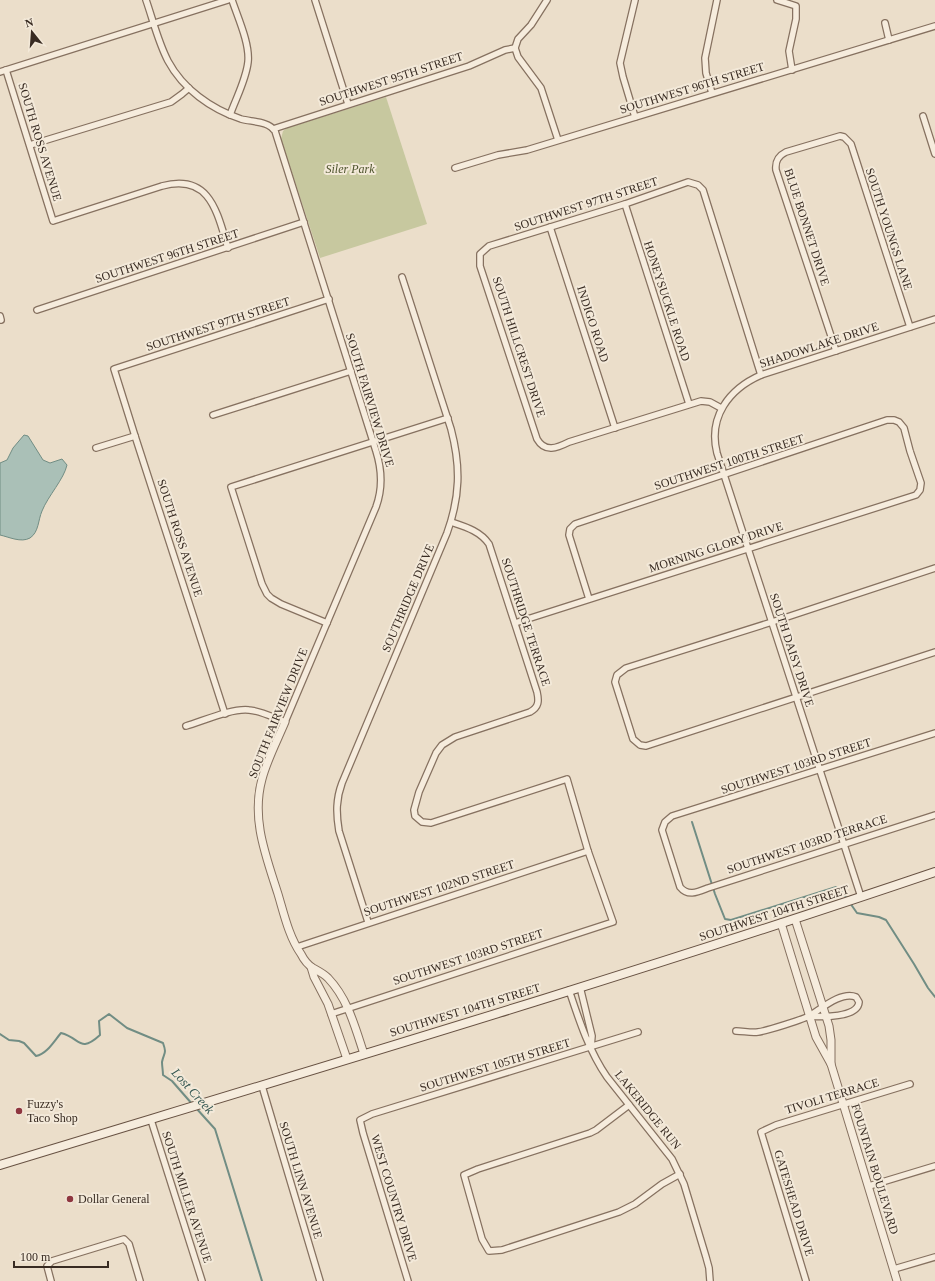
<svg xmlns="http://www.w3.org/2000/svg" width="935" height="1281" viewBox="0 0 935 1281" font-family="'Times New Roman',serif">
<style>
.green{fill:#c7c89f}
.water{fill:#aac0b7;stroke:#718d84}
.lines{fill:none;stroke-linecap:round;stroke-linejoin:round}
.stream{stroke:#718d84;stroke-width:2}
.minor-casing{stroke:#867160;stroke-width:8}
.tertiary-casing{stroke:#867160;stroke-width:9}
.secondary-casing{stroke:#685243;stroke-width:10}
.minor{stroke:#f6ecdd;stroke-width:5.5}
.tertiary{stroke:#f6ecdd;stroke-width:7}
.secondary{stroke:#f6ecdd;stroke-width:8}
.poi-dot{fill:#8e363f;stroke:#f3e9d9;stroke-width:1.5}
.labels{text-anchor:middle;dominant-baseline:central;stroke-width:4;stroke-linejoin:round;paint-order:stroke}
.street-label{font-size:12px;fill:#382b22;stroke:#f3e9d9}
.park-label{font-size:12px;font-style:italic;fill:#4c522b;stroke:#f3e9d9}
.poi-label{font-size:12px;fill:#382b22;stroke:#f3e9d9;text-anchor:start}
.water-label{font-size:13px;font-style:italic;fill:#335651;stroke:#f3e9d9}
</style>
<rect width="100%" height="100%" fill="#ebdeca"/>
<!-- green -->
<path class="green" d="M 386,97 L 427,224 L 320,258 L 281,139 L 283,131 L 287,128 Z"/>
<!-- water -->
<path class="water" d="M 24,435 L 28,436 L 43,460 L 50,463 L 62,459 L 67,465 C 64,479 48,496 42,511 C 38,520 39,532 30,538 C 21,543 9,537 0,535 L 0,463 L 7,460 L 13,448 Z"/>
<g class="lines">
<!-- stream -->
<g class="stream">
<path d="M 692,822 L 715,894 L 725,919 L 731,920 L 836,887 L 842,891 L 847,899"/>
<path d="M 850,903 L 857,913 L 879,917 L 886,920 L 914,964 L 928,988 L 935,997"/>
<path d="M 0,1034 L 9,1040 L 19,1041 L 24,1043 L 36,1056 C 47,1054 54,1041 61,1033 C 81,1038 79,1054 100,1035 L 99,1021 L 109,1014 L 127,1028 L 163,1043 C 167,1054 164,1052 162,1062 C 162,1066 163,1071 163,1075 L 172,1081 L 193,1105"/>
<path d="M 196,1108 L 215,1129 L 262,1281"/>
</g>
<!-- minor casing -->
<g class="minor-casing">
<g id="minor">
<path d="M 146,0 C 153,20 158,42 168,61 C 183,89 211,109 241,119 C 252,122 268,121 275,131 L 376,451 C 382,470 383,488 376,507 L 285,722 C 274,718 262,711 249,710 C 232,708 203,721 186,726"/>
<path d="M 315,0 L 348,104"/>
<path d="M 547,0 L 531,25 L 518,39 L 515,48 L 518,57 L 541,88 L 558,140"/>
<path d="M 777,0 L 796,6 L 796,19 L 789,51 L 792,70"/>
<path d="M 885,23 L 889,40"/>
<path d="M 6,70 L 53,221 L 162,186 C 210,173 217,212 228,248"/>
<path d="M 0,72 L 228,0"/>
<path d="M 712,93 L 706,73 L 705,58 L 717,0"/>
<path d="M 230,115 C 236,98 246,80 248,62 C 250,44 238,18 232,0"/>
<path d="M 923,116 L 935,154"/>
<path d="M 635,117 L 623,77 L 620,63 L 635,0"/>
<path d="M 273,129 L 469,66 L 505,50 L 515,48"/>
<path d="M 30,145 L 171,102 L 182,94 L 189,88"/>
<path d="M 455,168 L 498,155 L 527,150 L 935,26"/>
<path d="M 625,204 L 689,404"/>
<path d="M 550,227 L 615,428"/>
<path d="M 37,310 L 304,222"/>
<path d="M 0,316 L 1,320"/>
<path d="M 836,351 L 776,170 C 775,161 778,156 786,152 L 840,136 L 844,137 L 851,144 L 910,327"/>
<path d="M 721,408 L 710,402 L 701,401 L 569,442 C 557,448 545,453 537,439 L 480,266 L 480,254 L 489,246 L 625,204 L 688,182 L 698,185 L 703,190 L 761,375"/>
<path d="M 213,415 L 351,371"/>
<path d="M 96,448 L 135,436"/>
<path d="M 935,568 L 772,622 L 626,668 L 617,675 L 615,682 L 633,739 L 640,745 L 646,746 L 935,652"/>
<path d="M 327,623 L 281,604 L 271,598 L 267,594 L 262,584 L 231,487 L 448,418"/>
<path d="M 515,623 L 916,495 L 920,490 L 921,483 L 910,451 L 904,428 L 899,422 L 894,420 L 887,420 L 575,524 L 570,529 L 569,535 L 589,599"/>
<path d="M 225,714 L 135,436 L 114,369 L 329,299"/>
<path d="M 935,733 L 672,816 L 665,822 L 662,830 L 680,887 C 688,897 698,892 708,888 L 935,815"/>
<path d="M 861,897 L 717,453 C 708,417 729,389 761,375 L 935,319"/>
<path d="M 368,922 L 339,831 C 336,813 336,799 342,783 L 447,533 C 460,497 461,467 451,429 L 402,277"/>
<path d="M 297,947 L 588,851"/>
<path d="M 580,987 L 592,1036 L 591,1047"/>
<path d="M 569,990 C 579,1020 589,1051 607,1077 L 672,1159 L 684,1184 L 706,1257 L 709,1268 L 710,1281"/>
<path d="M 331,1014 L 613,922 L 588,851 L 567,779 L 431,823 L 422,822 L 415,816 L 414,810 L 419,792 L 436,753 L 442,745 L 455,737 L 530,712 C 539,707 539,701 537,692 L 489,544 C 480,531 466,527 451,522"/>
<path d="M 736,1031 C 743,1031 751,1033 758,1032 C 766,1031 805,1019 811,1015 C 822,1008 842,991 856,997 L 859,1002 C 858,1018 821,1017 810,1016"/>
<path d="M 262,1086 L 320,1281"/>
<path d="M 629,1105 L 596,1130 L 590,1133 L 478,1169 L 464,1175 L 482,1239 L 489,1251 L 502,1250 L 619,1212 L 635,1204 L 662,1184 L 680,1174"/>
<path d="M 151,1120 L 202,1281"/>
<path d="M 869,1186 L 935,1166"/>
<path d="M 894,1269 L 935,1257"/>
<path d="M 51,1281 L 47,1266 L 52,1261 L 124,1239 L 129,1244 L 140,1281"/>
<path d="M 408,1281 L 363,1133 L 360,1120 L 372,1114 L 638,1032"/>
<path d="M 806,1281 L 761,1132 L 776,1125 L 910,1084"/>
</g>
</g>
<!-- tertiary casing -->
<g class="tertiary-casing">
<g id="tertiary">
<path d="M 285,722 C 277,741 267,760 262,779 C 251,819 266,856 278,894 C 284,914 289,937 301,954 C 303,958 308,965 313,968 C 318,971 323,973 328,978 C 348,999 355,1027 364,1054"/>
<path d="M 795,919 L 829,1026 L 831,1040 L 831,1064"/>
<path d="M 781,923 L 816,1037 L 831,1064 L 897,1281"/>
<path d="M 311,967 L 314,977 L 328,1004 L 347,1059"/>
</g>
</g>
<!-- secondary casing -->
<g class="secondary-casing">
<path id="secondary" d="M 0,1165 C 312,1070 626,977 935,872"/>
</g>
<!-- minor -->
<use href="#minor" class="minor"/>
<!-- tertiary -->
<use href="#tertiary" class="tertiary"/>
<!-- secondary -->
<use href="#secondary" class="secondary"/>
</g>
<!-- markers -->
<g class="poi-dot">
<circle cx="19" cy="1111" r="4"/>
<circle cx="70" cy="1199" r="4"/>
</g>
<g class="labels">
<!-- street labels -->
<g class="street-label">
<text transform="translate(391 79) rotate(-18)">SOUTHWEST 95TH STREET</text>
<text transform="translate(692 88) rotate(-17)">SOUTHWEST 96TH STREET</text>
<text transform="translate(40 142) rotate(73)">SOUTH ROSS AVENUE</text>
<text transform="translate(586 204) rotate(-18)">SOUTHWEST 97TH STREET</text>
<text transform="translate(807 227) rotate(72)">BLUE BONNET DRIVE</text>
<text transform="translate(889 229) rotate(72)">SOUTH YOUNGS LANE</text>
<text transform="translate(167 256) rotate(-18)">SOUTHWEST 96TH STREET</text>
<text transform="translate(667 301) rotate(72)">HONEYSUCKLE ROAD</text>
<text transform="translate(218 324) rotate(-18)">SOUTHWEST 97TH STREET</text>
<text transform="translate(593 324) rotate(72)">INDIGO ROAD</text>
<text transform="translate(819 345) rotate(-18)">SHADOWLAKE DRIVE</text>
<text transform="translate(519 347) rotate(72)">SOUTH HILLCREST DRIVE</text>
<text transform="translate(370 400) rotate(73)">SOUTH FAIRVIEW DRIVE</text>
<text transform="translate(729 462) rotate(-18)">SOUTHWEST 100TH STREET</text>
<text transform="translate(180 538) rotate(72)">SOUTH ROSS AVENUE</text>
<text transform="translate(716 547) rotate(-18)">MORNING GLORY DRIVE</text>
<text transform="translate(408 598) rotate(-67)">SOUTHRIDGE DRIVE</text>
<text transform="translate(526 622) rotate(72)">SOUTHRIDGE TERRACE</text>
<text transform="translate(792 650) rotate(72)">SOUTH DAISY DRIVE</text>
<text transform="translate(278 713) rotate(-68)">SOUTH FAIRVIEW DRIVE</text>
<text transform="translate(796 766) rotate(-18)">SOUTHWEST 103RD STREET</text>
<text transform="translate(807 844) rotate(-18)">SOUTHWEST 103RD TERRACE</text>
<text transform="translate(439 888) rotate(-18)">SOUTHWEST 102ND STREET</text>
<text transform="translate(774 913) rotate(-18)">SOUTHWEST 104TH STREET</text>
<text transform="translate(468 957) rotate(-18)">SOUTHWEST 103RD STREET</text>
<text transform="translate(465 1010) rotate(-17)">SOUTHWEST 104TH STREET</text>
<text transform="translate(495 1065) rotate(-17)">SOUTHWEST 105TH STREET</text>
<text transform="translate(832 1096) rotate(-17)">TIVOLI TERRACE</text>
<text transform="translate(648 1110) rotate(51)">LAKERIDGE RUN</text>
<text transform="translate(875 1169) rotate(73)">FOUNTAIN BOULEVARD</text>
<text transform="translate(301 1180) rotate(73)">SOUTH LINN AVENUE</text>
<text transform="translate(187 1197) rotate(72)">SOUTH MILLER AVENUE</text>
<text transform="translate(394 1198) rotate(73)">WEST COUNTRY DRIVE</text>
<text transform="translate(794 1203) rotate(73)">GATESHEAD DRIVE</text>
</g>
<!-- park labels -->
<g class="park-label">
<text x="350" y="169">Siler Park</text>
</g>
<!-- poi labels -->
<g class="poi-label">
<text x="27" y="1104">Fuzzy's<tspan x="27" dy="14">Taco Shop</tspan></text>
<text x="78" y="1199">Dollar General</text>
</g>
<!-- water labels -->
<g class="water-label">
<text transform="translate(193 1091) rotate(48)">Lost Creek</text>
</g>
</g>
<!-- north arrow -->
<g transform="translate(32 32) rotate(343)" stroke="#f3e9d9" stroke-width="3" paint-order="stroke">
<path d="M0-3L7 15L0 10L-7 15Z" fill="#382b22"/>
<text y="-6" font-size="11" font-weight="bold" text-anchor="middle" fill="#382b22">N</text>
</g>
<!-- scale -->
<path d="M14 1261v6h94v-6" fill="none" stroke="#382b22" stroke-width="2"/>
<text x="20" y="1261" font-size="12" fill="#382b22" stroke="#f3e9d9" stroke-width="3" paint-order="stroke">100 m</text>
</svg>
